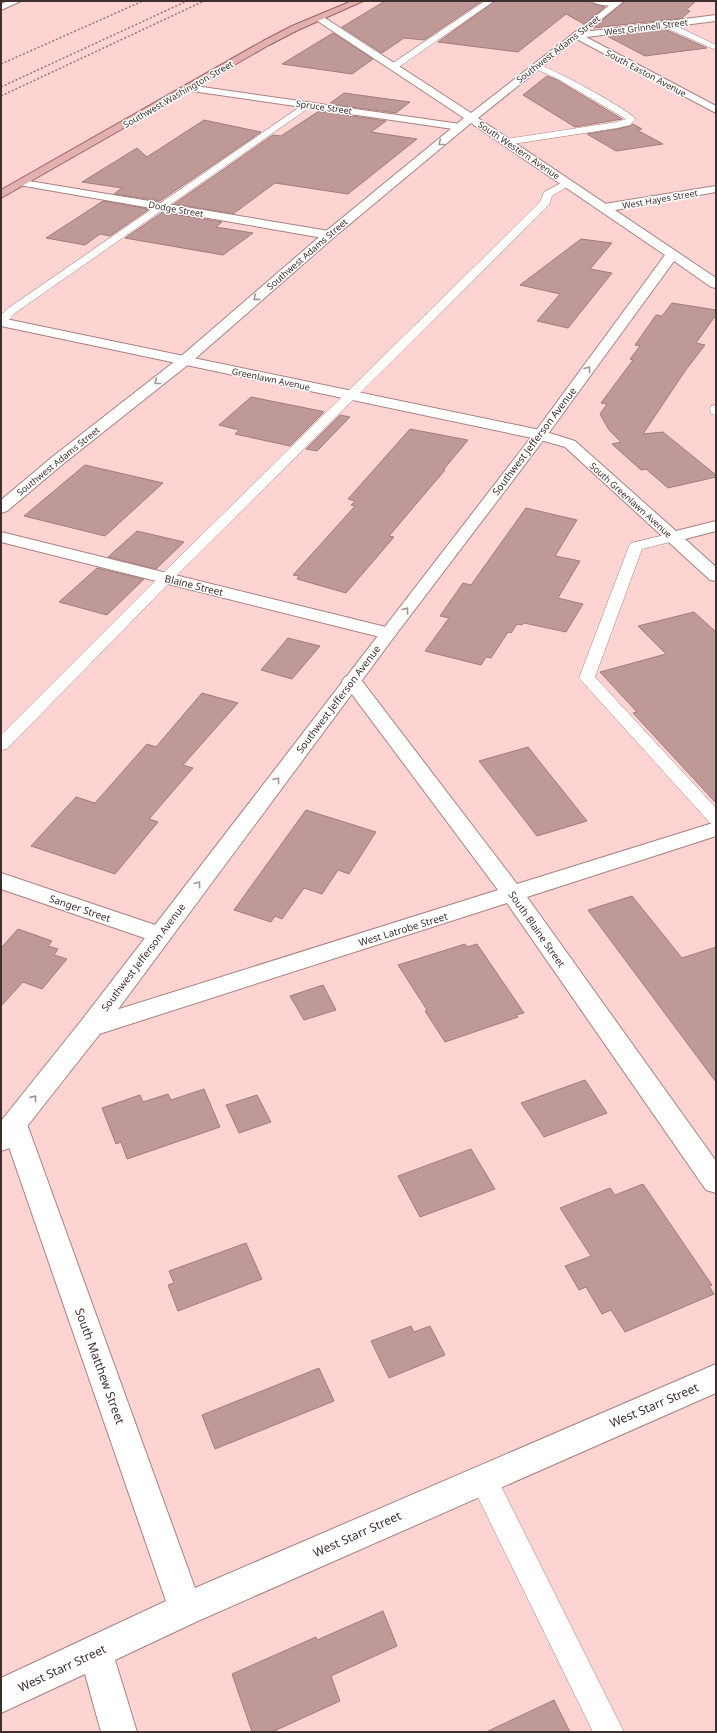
<svg xmlns="http://www.w3.org/2000/svg" width="717" height="1733" viewBox="0 0 717 1733" font-family="'Noto Sans',sans-serif">
<style>
.building{fill:#bf9997;stroke:#a27d7b}
.lines{fill:none;stroke-linecap:round;stroke-linejoin:round}
.lane-casing{stroke:#a78280;stroke-width:1}
.street-casing{stroke:#a78280;stroke-width:2}
.secondary-casing{stroke:#a78280;stroke-width:2}
.primary-casing{stroke:#9c605e;stroke-width:2}
.lane{fill:#fff;fill-rule:evenodd}
.street{fill:#fff;fill-rule:evenodd}
.secondary{fill:#fff;fill-rule:evenodd}
.primary{fill:#e2b0ae;fill-rule:evenodd}
.rail{stroke:#927876;stroke-width:1.5;stroke-dasharray:2 2;stroke-linecap:butt}
.oneway{stroke:#9e9796}
.labels{text-anchor:middle;dominant-baseline:central;stroke-width:3;stroke-linejoin:round;paint-order:stroke}
.far-street-label{font-size:9px;fill:#3e2f2e;stroke:#fff}
.street-label{font-size:10px;fill:#3e2f2e;stroke:#fff}
.near-street-label{font-size:12px;fill:#3e2f2e;stroke:#fff}
</style>
<rect width="100%" height="100%" fill="#fdd4d1"/>
<!-- building -->
<g class="building">
<path d="M 385,1 L 482,1 L 424,40 L 404,38 L 382,53 L 342,27 Z"/>
<path d="M 495,1 L 590,1 L 593,4 L 605,7 L 584,24 L 566,14 L 518,52 L 438,42 Z"/>
<path d="M 625,1 L 696,1 L 686,10 L 690,11 L 682,18 L 593,28 Z"/>
<path d="M 664,29 L 707,48 L 645,56 L 607,36 Z"/>
<path d="M 333,33 L 373,59 L 352,74 L 282,64 Z"/>
<path d="M 547,76 L 557,80 L 622,119 L 575,127 L 523,95 Z"/>
<path d="M 344,93 L 410,102 L 396,113 L 329,104 Z"/>
<path d="M 319,111 L 386,121 L 371,132 L 417,139 L 348,194 L 275,183 L 233,214 L 174,204 L 273,135 L 281,136 Z"/>
<path d="M 204,120 L 261,132 L 160,201 L 114,194 L 122,188 L 82,182 L 137,148 L 147,157 Z"/>
<path d="M 633,124 L 642,129 L 637,130 L 663,144 L 616,151 L 587,134 L 617,129 L 630,126 Z"/>
<path d="M 103,201 L 149,209 L 110,236 L 100,234 L 85,245 L 46,238 Z"/>
<path d="M 163,212 L 222,222 L 216,227 L 253,233 L 223,255 L 125,238 Z"/>
<path d="M 581,239 L 612,243 L 590,269 L 612,273 L 568,328 L 537,321 L 560,294 L 520,285 Z"/>
<path d="M 672,303 L 716,310 L 716,315 L 696,343 L 705,345 L 685,371 L 643,434 L 663,432 L 716,475 L 716,477 L 668,488 L 646,469 L 641,470 L 612,444 L 621,442 L 609,430 L 600,414 L 607,404 L 601,403 L 633,360 L 630,359 L 640,346 L 635,345 L 656,315 L 662,316 Z"/>
<path d="M 251,397 L 321,411 L 324,412 L 290,446 L 235,434 L 239,430 L 219,425 Z"/>
<path d="M 340,415 L 350,417 L 317,451 L 306,449 Z"/>
<path d="M 410,429 L 468,440 L 444,469 L 445,470 L 389,536 L 394,537 L 346,593 L 297,579 L 299,576 L 293,575 L 355,506 L 351,505 L 355,501 L 348,499 Z"/>
<path d="M 85,465 L 163,483 L 105,536 L 24,516 Z"/>
<path d="M 526,508 L 577,520 L 555,556 L 580,561 L 558,598 L 583,604 L 566,632 L 524,623 L 522,625 L 517,624 L 511,633 L 508,632 L 491,658 L 486,657 L 481,665 L 425,651 L 449,618 L 440,616 L 463,583 L 471,585 Z"/>
<path d="M 137,531 L 184,542 L 156,569 L 108,557 Z"/>
<path d="M 97,568 L 144,579 L 107,615 L 59,602 Z"/>
<path d="M 694,612 L 716,632 L 716,803 L 633,713 L 637,712 L 600,672 L 666,654 L 638,626 Z"/>
<path d="M 288,638 L 320,646 L 292,679 L 261,670 Z"/>
<path d="M 202,693 L 238,703 L 183,765 L 193,768 L 149,819 L 158,822 L 115,874 L 31,846 L 76,797 L 95,803 L 147,744 L 156,747 Z"/>
<path d="M 528,747 L 587,821 L 537,836 L 479,761 Z"/>
<path d="M 306,810 L 376,832 L 349,874 L 338,870 L 322,894 L 304,888 L 282,919 L 275,916 L 271,922 L 234,910 Z"/>
<path d="M 632,896 L 682,958 L 716,947 L 716,1082 L 588,910 Z"/>
<path d="M 18,929 L 52,941 L 48,946 L 58,949 L 54,955 L 67,959 L 42,989 L 23,982 L 1,1006 L 1,948 Z"/>
<path d="M 465,944 L 467,947 L 477,944 L 524,1013 L 516,1015 L 518,1017 L 445,1042 L 425,1011 L 427,1010 L 398,965 Z"/>
<path d="M 323,985 L 336,1010 L 304,1020 L 290,996 Z"/>
<path d="M 585,1080 L 607,1113 L 544,1137 L 521,1103 Z"/>
<path d="M 204,1089 L 220,1127 L 127,1159 L 121,1142 L 116,1144 L 102,1108 L 140,1095 L 143,1102 L 168,1094 L 171,1100 Z"/>
<path d="M 257,1095 L 271,1122 L 239,1133 L 226,1105 Z"/>
<path d="M 471,1149 L 495,1189 L 420,1217 L 398,1176 Z"/>
<path d="M 643,1184 L 712,1285 L 709,1286 L 714,1294 L 625,1332 L 611,1310 L 602,1314 L 586,1287 L 579,1290 L 565,1266 L 591,1256 L 560,1208 L 610,1188 L 615,1195 Z"/>
<path d="M 246,1243 L 262,1279 L 178,1311 L 168,1285 L 174,1283 L 169,1271 Z"/>
<path d="M 411,1326 L 414,1332 L 430,1326 L 445,1355 L 389,1378 L 371,1341 Z"/>
<path d="M 319,1368 L 334,1401 L 215,1449 L 202,1415 Z"/>
<path d="M 383,1611 L 397,1646 L 331,1676 L 340,1701 L 272,1732 L 252,1732 L 232,1674 L 316,1637 L 317,1640 Z"/>
<path d="M 554,1700 L 570,1732 L 486,1732 Z"/>
</g>
<g class="lines">
<!-- lane casing -->
<g class="lane-casing">
<g id="lane">
<path d="M 485,1 L 494,1 L 396,69 L 390,69 L 390,65 Z"/>
<path d="M 664,23 L 670,23 L 716,45 L 716,50 L 664,27 Z"/>
<path d="M 534,64 C 543,62 629,110 636,119 L 630,125 L 617,128 L 507,145 L 504,144 L 502,142 L 504,140 L 507,139 L 617,122 L 626,119 L 558,79 L 534,68 Z"/>
<path d="M 307,102 L 310,103 L 311,105 L 310,107 L 15,313 L 5,324 L 1,326 L 1,315 L 7,309 Z"/>
<path d="M 567,180 L 572,183 L 570,185 L 552,196 L 549,205 L 171,581 L 7,749 L 1,750 L 1,735 L 161,575 L 540,202 L 544,192 Z"/>
<path d="M 716,405 L 716,415 L 711,414 L 710,409 L 711,406 Z"/>
<path d="M 673,533 L 678,534 L 680,537 L 678,540 L 642,549 L 595,677 L 716,808 L 716,825 L 710,823 L 579,678 L 629,546 L 631,543 Z"/>
<path d="M 483,1466 L 493,1470 L 624,1732 L 593,1732 L 469,1479 L 473,1470 Z"/>
</g>
</g>
<!-- street casing -->
<g class="street-casing">
<g id="street">
<path d="M 9,1 L 21,1 L 1,10 L 1,4 Z"/>
<path d="M 591,1 L 618,1 L 620,3 C 615,8 596,5 591,1 Z"/>
<path d="M 716,15 L 716,21 L 586,37 L 716,106 L 716,113 L 571,36 L 576,33 Z"/>
<path d="M 188,85 L 460,124 L 465,127 L 460,130 L 185,90 L 183,88 Z"/>
<path d="M 23,180 L 329,231 L 333,232 L 335,235 L 333,238 L 329,239 L 19,185 L 17,183 L 19,181 Z"/>
<path d="M 716,186 L 716,192 L 604,212 L 600,210 L 598,208 L 600,206 L 604,204 Z"/>
<path d="M 1,318 L 540,430 L 575,441 L 676,531 L 716,521 L 716,531 L 685,539 L 716,567 L 716,581 L 710,580 L 565,447 L 537,439 L 1,326 Z"/>
<path d="M 1,532 L 394,629 L 397,633 L 394,637 L 388,639 L 1,542 Z"/>
<path d="M 352,675 L 359,677 L 517,884 L 716,822 L 716,836 L 527,897 L 716,1161 L 716,1193 L 706,1190 L 507,903 L 90,1037 L 81,1035 L 78,1028 L 81,1021 L 498,890 L 342,681 L 345,677 Z"/>
<path d="M 1,873 L 167,929 L 171,935 L 167,941 L 159,943 L 1,889 Z"/>
<path d="M 14,1114 L 23,1117 L 27,1124 L 195,1588 L 716,1364 L 716,1393 L 198,1621 L 115,1660 L 137,1732 L 101,1732 L 85,1674 L 1,1713 L 1,1678 L 166,1601 L 1,1124 L 5,1117 Z"/>
</g>
</g>
<!-- secondary casing -->
<g class="secondary-casing">
<path id="secondary" d="M 615,1 L 624,1 L 478,118 L 716,278 L 716,288 L 711,287 L 674,261 L 545,438 L 394,637 L 99,1035 L 10,1148 L 1,1151 L 1,1121 L 81,1021 L 535,432 L 665,255 L 471,123 L 333,238 L 189,364 L 63,464 L 7,511 L 1,513 L 1,500 L 51,458 L 179,358 L 325,232 L 464,118 L 316,20 L 315,18 L 316,16 L 322,16 L 471,113 Z"/>
</g>
<!-- primary casing -->
<g class="primary-casing">
<path id="primary" d="M 352,1 L 363,1 L 298,30 L 269,45 L 1,198 L 1,190 L 263,41 L 292,26 Z"/>
</g>
<!-- lane -->
<use href="#lane" class="lane"/>
<!-- street -->
<use href="#street" class="street"/>
<!-- secondary -->
<use href="#secondary" class="secondary"/>
<!-- primary -->
<use href="#primary" class="primary"/>
<!-- rail -->
<g class="rail">
<path d="M 1,64 L 143,1"/>
<path d="M 1,87 L 187,1"/>
<path d="M 1,96 L 204,1"/>
</g>
</g>
<!-- one-way arrows -->
<defs><path id="oneway-chevron" d="M-2-3.5L2.5 0L-2 3.5" fill="none" stroke-width="1.6" stroke-linecap="round" stroke-linejoin="round"/></defs>
<g class="oneway">
<use href="#oneway-chevron" transform="translate(441 143) rotate(141)"/>
<use href="#oneway-chevron" transform="translate(256 298) rotate(139)"/>
<use href="#oneway-chevron" transform="translate(588 369) rotate(-54)"/>
<use href="#oneway-chevron" transform="translate(157 382) rotate(142)"/>
<use href="#oneway-chevron" transform="translate(406 610) rotate(-52)"/>
<use href="#oneway-chevron" transform="translate(277 780) rotate(-53)"/>
<use href="#oneway-chevron" transform="translate(198 884) rotate(-53)"/>
<use href="#oneway-chevron" transform="translate(34 1098) rotate(-51)"/>
</g>
<g class="labels">
<!-- far-street labels -->
<g class="far-street-label">
<text transform="translate(646 27) rotate(-7)">West Grinnell Street</text>
<text transform="translate(558 49) rotate(-38)">Southwest Adams Street</text>
<text transform="translate(646 73) rotate(28)">South Easton Avenue</text>
<text transform="translate(178 94) rotate(-30)">Southwest Washington Street</text>
<text transform="translate(324 107) rotate(8)">Spruce Street</text>
<text transform="translate(519 150) rotate(34)">South Western Avenue</text>
<text transform="translate(660 199) rotate(-10)">West Hayes Street</text>
<text transform="translate(176 209) rotate(10)">Dodge Street</text>
<text transform="translate(307 254) rotate(-41)">Southwest Adams Street</text>
<text transform="translate(271 379) rotate(12)">Greenlawn Avenue</text>
<text transform="translate(58 461) rotate(-39)">Southwest Adams Street</text>
<text transform="translate(631 500) rotate(42)">South Greenlawn Avenue</text>
</g>
<!-- street labels -->
<g class="street-label">
<text transform="translate(534 441) rotate(-53)">Southwest Jefferson Avenue</text>
<text transform="translate(194 585) rotate(14)">Blaine Street</text>
<text transform="translate(338 699) rotate(-53)">Southwest Jefferson Avenue</text>
<text transform="translate(80 908) rotate(19)">Sanger Street</text>
<text transform="translate(403 929) rotate(-17)">West Latrobe Street</text>
<text transform="translate(537 929) rotate(55)">South Blaine Street</text>
<text transform="translate(143 957) rotate(-53)">Southwest Jefferson Avenue</text>
</g>
<!-- near-street labels -->
<g class="near-street-label">
<text transform="translate(100 1366) rotate(70)">South Matthew Street</text>
<text transform="translate(654 1405) rotate(-23)">West Starr Street</text>
<text transform="translate(357 1534) rotate(-24)">West Starr Street</text>
<text transform="translate(62 1668) rotate(-25)">West Starr Street</text>
</g>
</g>
<!-- border -->
<rect width="717" height="1733" fill="none" stroke="#3e2f2e" stroke-width="4"/>
</svg>
